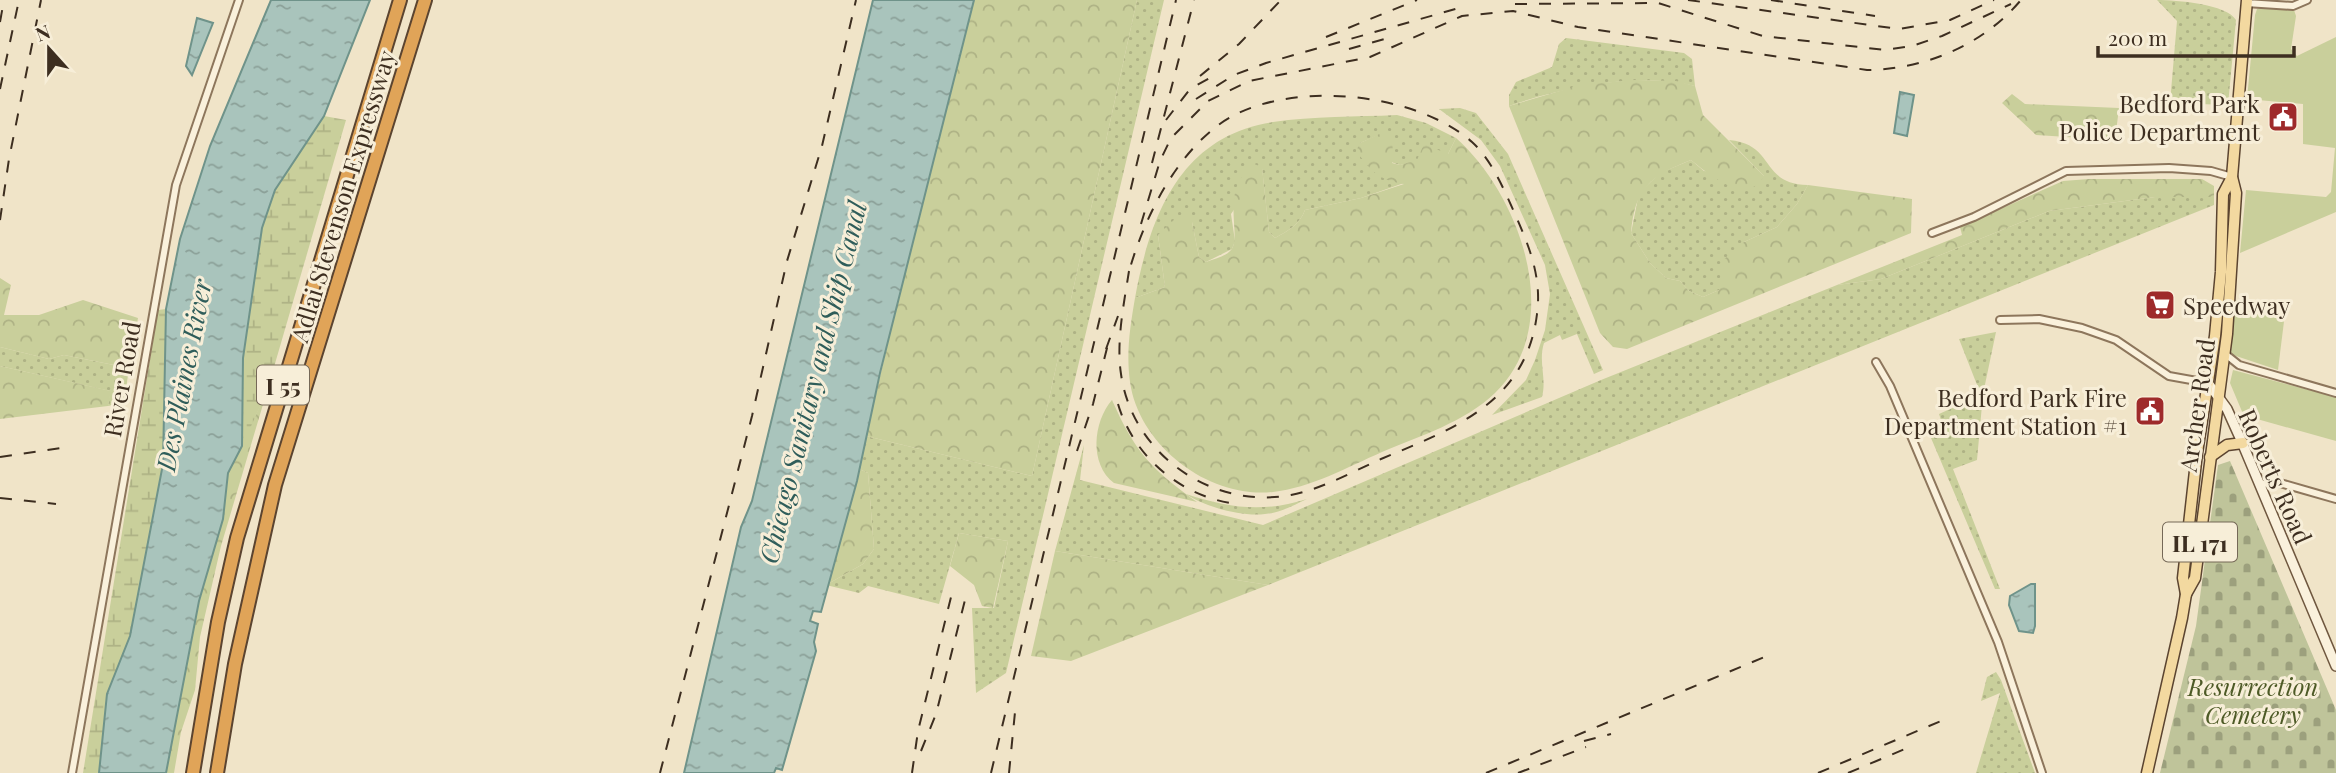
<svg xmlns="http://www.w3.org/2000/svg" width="2336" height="773" viewBox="0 0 2336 773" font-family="'Playfair Display',serif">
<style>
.grass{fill:url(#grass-dots)}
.forest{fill:url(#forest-crowns)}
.wetland{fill:url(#wetland-marsh)}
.cemetery{fill:url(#cemetery-stones)}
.park{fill:#c9cf9b}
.water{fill:url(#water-ripples);stroke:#6f938a;stroke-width:2}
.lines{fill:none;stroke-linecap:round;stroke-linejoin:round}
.street-casing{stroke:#8d765c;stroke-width:10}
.secondary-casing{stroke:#6f573f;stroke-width:12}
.primary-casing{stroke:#5b4430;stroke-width:13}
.highway-casing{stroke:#5b4430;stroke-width:16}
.street{stroke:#faf1dc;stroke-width:6}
.secondary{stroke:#faf1dc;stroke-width:9}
.primary{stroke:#f3d9a0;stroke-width:10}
.highway{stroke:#e0a458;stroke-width:12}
.rail{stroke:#3d2e20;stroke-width:2;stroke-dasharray:12 12;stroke-linecap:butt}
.labels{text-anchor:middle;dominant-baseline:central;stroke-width:6;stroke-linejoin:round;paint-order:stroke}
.shield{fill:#f7eed8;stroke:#756857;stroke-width:2}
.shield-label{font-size:23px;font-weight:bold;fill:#3d2e20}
.poi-label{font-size:24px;fill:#3d2e20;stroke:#f7eed8;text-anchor:end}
.street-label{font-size:24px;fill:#3d2e20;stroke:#f7eed8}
.park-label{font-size:24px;font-style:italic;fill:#4d5a26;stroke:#f7eed8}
.water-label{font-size:26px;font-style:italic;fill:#2f5d5a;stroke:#f7eed8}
</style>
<defs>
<pattern id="grass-dots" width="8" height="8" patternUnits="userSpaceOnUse" patternTransform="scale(1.75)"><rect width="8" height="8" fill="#c9cf9b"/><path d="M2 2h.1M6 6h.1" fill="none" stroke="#aeb285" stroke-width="1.8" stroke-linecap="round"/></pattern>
<pattern id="forest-crowns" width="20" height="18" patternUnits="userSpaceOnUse" patternTransform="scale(1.75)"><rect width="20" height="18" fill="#c9cf9b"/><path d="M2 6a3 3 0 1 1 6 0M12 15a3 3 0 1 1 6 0" fill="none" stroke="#aeb285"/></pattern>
<pattern id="wetland-marsh" width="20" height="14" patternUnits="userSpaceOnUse" patternTransform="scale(1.75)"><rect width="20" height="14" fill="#c9cf9b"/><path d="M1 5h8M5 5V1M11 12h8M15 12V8" fill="none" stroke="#aeb285"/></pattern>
<pattern id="cemetery-stones" width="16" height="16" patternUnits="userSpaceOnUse" patternTransform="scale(1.75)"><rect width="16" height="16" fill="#bfc49a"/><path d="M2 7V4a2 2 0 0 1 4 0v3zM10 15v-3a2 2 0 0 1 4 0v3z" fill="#9ca07d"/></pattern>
<pattern id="water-ripples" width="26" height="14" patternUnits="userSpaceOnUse" patternTransform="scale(1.75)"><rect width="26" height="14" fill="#a9c4bc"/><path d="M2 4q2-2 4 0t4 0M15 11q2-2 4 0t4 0" fill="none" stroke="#8ba098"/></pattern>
</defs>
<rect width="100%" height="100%" fill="#f0e4c8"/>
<!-- grass -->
<g class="grass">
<path d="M 1137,0 L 1164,0 L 1006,673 L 976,693 L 972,608 L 994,608 L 1008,541 L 959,533 L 939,604 L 868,586 L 859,593 L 826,585 L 863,564 L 874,549 L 868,473 L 857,468 L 866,436 L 1032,476 Z"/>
<path d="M 2157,0 C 2176,0 2227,4 2236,20 L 2228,105 L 2170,103 L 2177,21 Z"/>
<path d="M 1566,38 L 1684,53 L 1692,59 L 1695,86 C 1639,72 1563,87 1509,106 L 1509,95 L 1516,82 L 1552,67 L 1559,44 Z"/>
<path d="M 1460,108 L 1476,113 L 1508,154 L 1603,370 L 1594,374 L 1577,334 L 1562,340 L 1560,335 L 1544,343 C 1538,362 1547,378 1542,397 L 1492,415 L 1526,380 L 1535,360 L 1545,330 L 1550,294 L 1545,265 L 1500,166 L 1481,140 L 1439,109 Z"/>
<path d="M 1397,115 L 1426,123 L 1456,138 L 1448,154 L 1400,165 L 1391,162 L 1386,132 L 1360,143 L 1407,182 L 1361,198 L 1305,210 C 1300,224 1288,231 1275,238 L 1269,232 L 1262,168 L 1231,214 L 1235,241 L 1232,249 L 1206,262 L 1199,257 L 1192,222 L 1158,235 L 1165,287 L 1135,298 C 1150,216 1180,136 1273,122 C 1313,116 1356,117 1397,115 Z"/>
<path d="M 1729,140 C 1776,144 1759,184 1808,185 L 1797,204 L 1777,227 L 1744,242 L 1719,290 L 1703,297 L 1689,291 L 1680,281 L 1666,278 L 1650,263 L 1631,233 L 1639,193 L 1660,173 L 1691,160 L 1704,171 L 1764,176 Z"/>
<path d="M 2155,197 L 2214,197 L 2214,205 L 1268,585 L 1055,551 L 1084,445 L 1080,480 L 1263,525 L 1601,380 L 1837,285 L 1881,279 L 2049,211 Z"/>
<path d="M 1996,332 L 1983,394 L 1977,460 L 1953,469 L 2000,589 L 1995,589 L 1931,438 L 1945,432 L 1939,414 L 1981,395 L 1959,339 Z"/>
<path d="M 0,347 L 49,359 L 64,355 L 129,368 L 124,403 L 108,406 L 110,391 L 0,366 Z"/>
<path d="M 1186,494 C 1229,508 1263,513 1307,499 C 1294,505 1280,513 1265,514 C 1242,517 1205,507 1186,494 Z"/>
<path d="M 1996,672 L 2001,680 L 2035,773 L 1976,773 L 2000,693 L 1981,701 L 1987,677 Z"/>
</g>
<!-- forest -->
<g class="forest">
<path d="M 974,0 L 1137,0 L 1032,476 L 866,436 L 920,207 Z"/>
<path d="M 1634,80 L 1676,81 L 1695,86 L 1703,115 L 1764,176 C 1748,207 1708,174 1691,160 C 1650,176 1635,188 1631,233 L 1650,263 L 1666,278 L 1680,281 L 1689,291 L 1703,297 L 1719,290 L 1722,261 L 1744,242 L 1777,227 L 1797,204 L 1808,185 L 1912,199 L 1911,233 L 1627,349 L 1613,347 L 1600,333 L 1509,106 L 1580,85 Z"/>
<path d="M 2012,94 L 2025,104 L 2119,108 L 2115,140 L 2036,135 L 2002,103 Z"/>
<path d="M 1386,131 L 1393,136 L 1392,163 L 1400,165 L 1417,160 L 1424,144 L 1448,154 L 1456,138 C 1520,195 1567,323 1495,393 C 1465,422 1420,436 1382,452 C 1348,467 1310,488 1273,492 C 1209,499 1139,446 1130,382 C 1126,353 1130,327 1135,298 L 1165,287 L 1158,235 L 1177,217 L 1185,217 L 1192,222 L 1199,257 L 1206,262 C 1214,259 1225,257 1231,250 C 1243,236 1218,190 1254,164 L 1262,167 L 1269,232 L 1275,238 C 1288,231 1300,224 1305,210 L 1361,198 L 1404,184 C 1379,180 1373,173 1356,151 L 1360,143 Z"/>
<path d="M 2089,179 L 2202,179 L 2214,186 L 2214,197 L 2155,197 L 2049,211 L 1881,279 L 1837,285 L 1962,235 L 1960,227 L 2063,181 Z"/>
<path d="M 0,278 L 11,285 L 4,315 L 39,315 L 83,300 L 138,318 L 129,368 L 64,355 L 49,359 L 0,347 Z"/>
<path d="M 0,366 L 111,391 L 108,406 L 0,419 Z"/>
<path d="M 267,391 L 221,546 L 200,637 L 195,690 L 181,732 L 174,773 L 166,773 L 199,601 L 223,519 L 228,473 Z"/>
<path d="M 1112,400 C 1135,452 1151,469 1197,502 L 1114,483 C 1089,464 1093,422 1112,400 Z"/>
<path d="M 857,468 L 868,473 L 874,549 L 863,564 L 826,585 Z"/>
<path d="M 959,533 L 1008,541 L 993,608 L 982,606 L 974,585 L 950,566 Z"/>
<path d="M 1055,551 L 1268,585 L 1071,661 L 1031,656 Z"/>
</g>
<!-- wetland -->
<g class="wetland">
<path d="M 324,116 L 346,120 L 267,391 L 242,446 L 243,358 L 262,228 L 275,190 Z"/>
<path d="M 166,309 L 163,464 L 130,636 L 107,694 L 99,773 L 83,773 L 158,310 Z"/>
</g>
<!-- cemetery -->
<path class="cemetery" d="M 2230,461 L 2336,710 L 2336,773 L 2160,773 L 2196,626 L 2218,465 Z"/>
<!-- park -->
<g class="park">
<path d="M 2263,7 L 2294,10 L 2296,16 L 2291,49 L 2297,56 L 2336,37 L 2336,212 L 2240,253 L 2246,190 L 2326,197 L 2331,192 L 2335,148 L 2303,144 L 2303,104 L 2247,99 L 2255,15 L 2257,9 Z"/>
<path d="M 2233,300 L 2286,305 L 2278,370 L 2230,354 Z"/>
<path d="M 2233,370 L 2336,397 L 2336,441 L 2257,419 L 2246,421 L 2230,383 Z"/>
</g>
<!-- water -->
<g class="water">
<path d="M 271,0 L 370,0 L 324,116 L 275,190 L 262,228 L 243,358 L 242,446 L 228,473 L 223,519 L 199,601 L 166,773 L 99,773 L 107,694 L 130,636 L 163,464 L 166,309 L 180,239 L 210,146 Z"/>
<path d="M 873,0 L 974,0 L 880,373 L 857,481 L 821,612 L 813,611 L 810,621 L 818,624 L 814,642 L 816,651 L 782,770 L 776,768 L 774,773 L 684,773 L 741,527 L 752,501 Z"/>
<path d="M 197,18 L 213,23 L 192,75 L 186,66 Z"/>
<path d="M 1900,92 L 1914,95 L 1907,136 L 1894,133 Z"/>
<path d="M 2031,584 L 2035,584 L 2035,626 L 2033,633 L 2019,631 L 2009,605 L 2010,596 Z"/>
</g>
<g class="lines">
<!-- street casing -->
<g class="street-casing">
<g id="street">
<path d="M 2246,3 L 2293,6 L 2307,0"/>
<path d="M 1932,233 L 1974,217 L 2066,171 L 2169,168 L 2211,171 L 2232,177"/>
<path d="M 2000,320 L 2039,319 L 2082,328 L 2116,340 L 2169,376 L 2208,383"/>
<path d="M 2224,353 L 2239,365 L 2336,393"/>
<path d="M 1876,362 L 1890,386 L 1998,642 L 2042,773"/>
<path d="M 2260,484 L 2280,483 L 2336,499"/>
<path d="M 72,773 L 176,185 L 239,0"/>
</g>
</g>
<!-- secondary casing -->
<g class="secondary-casing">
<path id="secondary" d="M 2208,383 L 2227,409 L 2241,440 L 2336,666"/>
</g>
<!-- primary casing -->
<g class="primary-casing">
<g id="primary">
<path d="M 2210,457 L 2227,445 L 2243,443"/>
<path d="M 2186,594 L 2195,578 L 2227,334 L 2236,193 L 2232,177 L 2247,0"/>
<path d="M 2147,773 L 2182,618 L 2186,594 L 2183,578 L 2197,453 L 2215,336 L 2221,272 L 2223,194 L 2232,177"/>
</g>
</g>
<!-- highway casing -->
<g class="highway-casing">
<g id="highway">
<path d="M 193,773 L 218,622 L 237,538 L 400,0"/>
<path d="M 217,773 L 235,664 L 275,485 L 425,0"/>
</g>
</g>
<!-- street -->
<use href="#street" class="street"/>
<!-- secondary -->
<use href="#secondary" class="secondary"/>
<!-- primary -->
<use href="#primary" class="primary"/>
<!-- highway -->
<use href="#highway" class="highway"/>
<!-- rail -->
<g class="rail">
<path d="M 1688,0 L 1899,29 L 1950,20 L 1994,0"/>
<path d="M 1771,0 L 1875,16"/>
<path d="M 1515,4 L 1658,3 L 1763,36 L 1885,50 L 1912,46 L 1942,36 L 2011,4"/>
<path d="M 0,22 L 4,0"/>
<path d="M 1326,37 L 1417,0"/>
<path d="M 1349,49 L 1395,36"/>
<path d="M 1200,76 L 1239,44 L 1281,0"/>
<path d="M 0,89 L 19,0"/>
<path d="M 1196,99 L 1234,75 L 1266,63 L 1459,8"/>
<path d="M 1166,120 L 1190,89 L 1217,74"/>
<path d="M 1152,163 L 1194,0"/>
<path d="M 0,220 L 9,159 L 41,0"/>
<path d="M 1141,224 L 1160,161 L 1171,138 L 1208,101 L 1249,81 L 1370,57 L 1462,16 L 1513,11 L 1578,27 L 1867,70 C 1926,69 1983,45 2021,0"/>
<path d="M 1129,271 C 1124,303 1116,342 1121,374 C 1132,454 1212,510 1291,495 C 1322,489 1352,472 1381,459 C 1453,429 1526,403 1537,314 C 1542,277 1529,246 1515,214 C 1504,190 1492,160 1472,142 C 1413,90 1280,78 1217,126 C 1174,159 1145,217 1130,268"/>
<path d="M 1106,349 L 1118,316"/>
<path d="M 1118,404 C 1133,455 1178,494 1230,503"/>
<path d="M 1077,451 L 1093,404 L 1109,340"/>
<path d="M 0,457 L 68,447"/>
<path d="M 0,498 L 56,504"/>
<path d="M 1584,741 L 1611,734"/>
<path d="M 921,751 L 936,714 L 965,600"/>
<path d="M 660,773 L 752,416 L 787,261 L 822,146 L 856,0"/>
<path d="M 912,773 L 918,731 L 952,593"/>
<path d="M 991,773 L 1176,0"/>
<path d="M 1009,773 L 1015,712"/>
<path d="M 1486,773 L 1767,656"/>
<path d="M 1518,773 L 1586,747"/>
<path d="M 1818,773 L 1948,718"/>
<path d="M 1848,773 L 1912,746"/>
</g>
</g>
<!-- icons -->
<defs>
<g id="civic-square" transform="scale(1.575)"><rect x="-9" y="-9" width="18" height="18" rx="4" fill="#9e2a2b" stroke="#f7eed8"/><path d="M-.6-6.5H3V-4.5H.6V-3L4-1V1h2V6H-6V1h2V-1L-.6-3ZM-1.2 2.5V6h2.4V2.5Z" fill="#fff"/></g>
<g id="supermarket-square" transform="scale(1.575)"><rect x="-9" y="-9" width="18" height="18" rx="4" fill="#9e2a2b" stroke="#f7eed8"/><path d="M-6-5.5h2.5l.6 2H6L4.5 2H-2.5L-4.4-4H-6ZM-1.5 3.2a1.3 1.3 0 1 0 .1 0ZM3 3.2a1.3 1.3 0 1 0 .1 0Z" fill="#fff"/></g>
</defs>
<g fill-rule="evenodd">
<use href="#civic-square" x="2283" y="117"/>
<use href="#supermarket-square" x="2160" y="305"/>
<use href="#civic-square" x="2150" y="411"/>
</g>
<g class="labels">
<!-- shield labels -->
<g class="shield">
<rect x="257" y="365.5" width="52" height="39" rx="5"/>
<rect x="2163" y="522.5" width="74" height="39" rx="5"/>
</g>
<g class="shield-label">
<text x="283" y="385">I 55</text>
<text x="2200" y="542">IL 171</text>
</g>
<!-- poi labels -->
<g class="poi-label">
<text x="2260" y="103">Bedford Park<tspan x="2260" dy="28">Police Department</tspan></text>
<text x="2183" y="305" text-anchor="start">Speedway</text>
<text x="2127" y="397">Bedford Park Fire<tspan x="2127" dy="28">Department Station #1</tspan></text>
</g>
<!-- street labels -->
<g class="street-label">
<text transform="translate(342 196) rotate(-73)">Adlai Stevenson Expressway</text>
<text transform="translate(121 379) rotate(-80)">River Road</text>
<text transform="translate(2196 405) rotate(-82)">Archer Road</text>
<text transform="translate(2276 476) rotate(66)">Roberts Road</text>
</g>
<!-- park labels -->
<g class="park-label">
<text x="2253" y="686">Resurrection<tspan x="2253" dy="28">Cemetery</tspan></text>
</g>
<!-- water labels -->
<g class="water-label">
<text transform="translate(183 375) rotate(-79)">Des Plaines River</text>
<text transform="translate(812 382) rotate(-76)">Chicago Sanitary and Ship Canal</text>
</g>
</g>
<!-- north arrow -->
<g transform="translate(49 49) rotate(339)" stroke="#f7eed8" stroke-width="5" paint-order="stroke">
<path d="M0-5L12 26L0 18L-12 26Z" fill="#3d2e20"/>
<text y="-10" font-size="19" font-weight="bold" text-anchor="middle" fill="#3d2e20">N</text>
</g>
<!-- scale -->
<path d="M2098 46v10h196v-10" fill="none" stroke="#3d2e20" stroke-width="3.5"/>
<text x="2108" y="46" font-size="21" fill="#3d2e20" stroke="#f7eed8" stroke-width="5" paint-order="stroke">200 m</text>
</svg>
